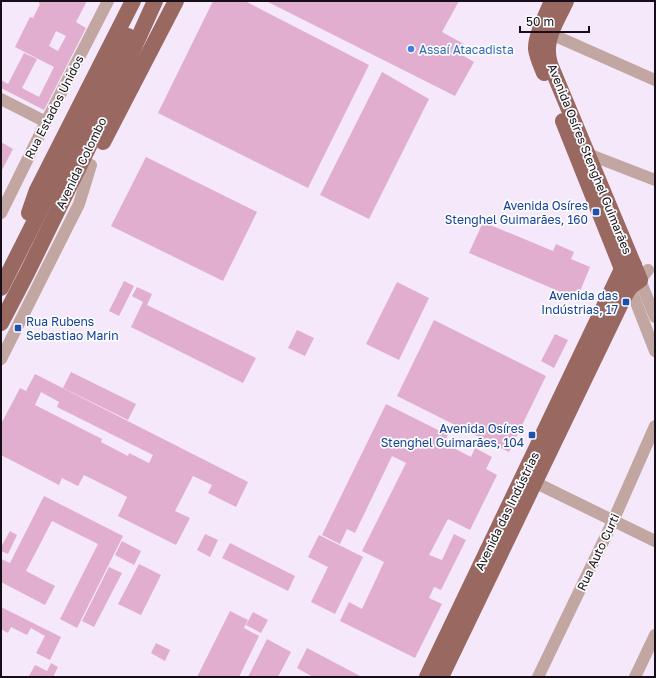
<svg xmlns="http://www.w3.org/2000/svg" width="656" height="678" viewBox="0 0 656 678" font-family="'Golos Text',sans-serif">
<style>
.building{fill:#e2aed0;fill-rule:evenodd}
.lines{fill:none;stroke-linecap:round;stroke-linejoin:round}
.minor{stroke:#c2a6a1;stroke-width:12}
.major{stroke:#996961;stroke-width:16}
.shop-dot{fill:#3f7fe0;stroke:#fbfbfb;stroke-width:1.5}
.transit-dot{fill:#1a4fb4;stroke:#fbfbfb;stroke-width:1.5}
.labels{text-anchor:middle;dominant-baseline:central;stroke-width:3.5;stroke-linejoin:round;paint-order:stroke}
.shop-label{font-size:12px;fill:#366cbe;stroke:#fbfbfb;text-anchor:start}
.street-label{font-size:12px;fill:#160f19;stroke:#fbfbfb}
.transit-label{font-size:12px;fill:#164399;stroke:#fbfbfb;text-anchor:end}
</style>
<rect width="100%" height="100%" fill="#f5e8fb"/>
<!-- building -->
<g class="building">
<path d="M 39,1 L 87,1 L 76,22 L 86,28 L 44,110 L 1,88 L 1,80 L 8,84 L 24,53 L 37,59 L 22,88 L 39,97 L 54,67 L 15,47 L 30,17 L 33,18 L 40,4 L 39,3 ZM 56,31 L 66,36 L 58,51 L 49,46 Z"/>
<path d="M 213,1 L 245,1 L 369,65 L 308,188 L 158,113 Z"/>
<path d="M 266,1 L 459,1 L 442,32 L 464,44 L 459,53 L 474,62 L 455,96 Z"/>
<path d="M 382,72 L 429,99 L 369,219 L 320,195 Z"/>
<path d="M 1,142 L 13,149 L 1,172 Z"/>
<path d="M 146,157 L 257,212 L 223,281 L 111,226 Z"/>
<path d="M 483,222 L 553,251 L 556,244 L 574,252 L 571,259 L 590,267 L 577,299 L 469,253 Z"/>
<path d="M 124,281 L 134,286 L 119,316 L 109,311 Z"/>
<path d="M 397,282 L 429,298 L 399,360 L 366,344 Z"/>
<path d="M 137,287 L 152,294 L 147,305 L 256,358 L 243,383 L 131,327 L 143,302 L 132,296 Z"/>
<path d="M 434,320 L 546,376 L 509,452 L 397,396 Z"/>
<path d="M 297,330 L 314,338 L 305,356 L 288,348 Z"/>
<path d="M 555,334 L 568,340 L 554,368 L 541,361 Z"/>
<path d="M 71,372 L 136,404 L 128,420 L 63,388 Z"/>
<path d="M 35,374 L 248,482 L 236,507 L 208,493 L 212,485 L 193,476 L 175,511 L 190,518 L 176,545 L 118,516 L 127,497 L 112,489 L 84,475 L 78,486 L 62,478 L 59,485 L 1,455 L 1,424 L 20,388 L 26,391 ZM 41,392 L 59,402 L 57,407 L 153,455 L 149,463 L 129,453 L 128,456 L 101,442 L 102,439 L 35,405 Z"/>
<path d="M 386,404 L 448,435 L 444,443 L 471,457 L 475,448 L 492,457 L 486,469 L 497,475 L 470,530 L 448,519 L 429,555 L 442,560 L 454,534 L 466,540 L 441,590 L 434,587 L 429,598 L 442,604 L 415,658 L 340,621 L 349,602 L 362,609 L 384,562 L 362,551 L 406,463 L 392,456 L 355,533 L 347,529 L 340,544 L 322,535 Z"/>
<path d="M 44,496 L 123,536 L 77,628 L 60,619 L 98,544 L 52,521 L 26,571 L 55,586 L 45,605 L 1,582 L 1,559 L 10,563 Z"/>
<path d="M 10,531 L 17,535 L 8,554 L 1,551 L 1,547 Z"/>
<path d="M 205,534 L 218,540 L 210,557 L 197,550 Z"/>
<path d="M 319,535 L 363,557 L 335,614 L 311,602 L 328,567 L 308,557 Z"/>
<path d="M 122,541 L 141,551 L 134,565 L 115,555 Z"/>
<path d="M 230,543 L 295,576 L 288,591 L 222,558 Z"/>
<path d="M 139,564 L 161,575 L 141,615 L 118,604 Z"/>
<path d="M 109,567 L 122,573 L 94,627 L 82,621 Z"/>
<path d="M 1,607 L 61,637 L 50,660 L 36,653 L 45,636 L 31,628 L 27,635 L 11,627 L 8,633 L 1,629 Z"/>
<path d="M 230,611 L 248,620 L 244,628 L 259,636 L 239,677 L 197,677 Z"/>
<path d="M 253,612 L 268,620 L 261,633 L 246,625 Z"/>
<path d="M 267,639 L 291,652 L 278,677 L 248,677 Z"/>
<path d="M 156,643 L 170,650 L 165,661 L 151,653 Z"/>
<path d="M 307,648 L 362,677 L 313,677 L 297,668 Z"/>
<path d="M 51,663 L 58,667 L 53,677 L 31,677 L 29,676 L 35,665 L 47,671 Z"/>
</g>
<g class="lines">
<!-- minor -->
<g class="minor">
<path d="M 551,34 L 655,80"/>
<path d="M 1,99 L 46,122"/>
<path d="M 588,154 L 655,180"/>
<path d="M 1,213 L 46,122 L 108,1"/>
<path d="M 648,270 L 640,280 L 655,317"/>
<path d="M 630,287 L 655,351"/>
<path d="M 1,359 L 79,204 L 91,165"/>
<path d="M 528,479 L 655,541"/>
<path d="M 538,677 L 613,521 L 655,426"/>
<path d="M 635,677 L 655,635"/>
</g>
<!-- major -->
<g class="major">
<path d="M 544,73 C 541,65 537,57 536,49 C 535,37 547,13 552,1"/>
<path d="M 563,121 L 626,279"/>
<path d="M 103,142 L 176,1"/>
<path d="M 29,213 L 37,190 L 133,1"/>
<path d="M 1,288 L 128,36"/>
<path d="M 1,323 L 27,273 L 95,134 L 155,1"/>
<path d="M 427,677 L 622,269 L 634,265"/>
<path d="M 441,677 L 623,299 L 630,287 L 640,280 L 550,64 C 549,60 548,56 548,52 C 547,34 559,17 566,1"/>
</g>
</g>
<!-- markers -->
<circle class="shop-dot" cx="411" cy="49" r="4"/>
<g class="transit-dot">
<rect x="592" y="208" width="8" height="8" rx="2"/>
<rect x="622" y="298" width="8" height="8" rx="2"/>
<rect x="14" y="324" width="8" height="8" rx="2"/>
<rect x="528" y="431" width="8" height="8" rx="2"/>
</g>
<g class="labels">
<!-- shop labels -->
<g class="shop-label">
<text x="419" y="49">Assaí Atacadista</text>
</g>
<!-- street labels -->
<g class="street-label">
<text transform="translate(54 107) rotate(-63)">Rua Estados Unidos</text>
<text transform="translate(590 159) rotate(68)">Avenida Osíres Stenghel Guimarães</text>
<text transform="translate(81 163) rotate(-64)">Avenida Colombo</text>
<text transform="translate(507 511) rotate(-64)">Avenida das Indústrias</text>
<text transform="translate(598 552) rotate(-65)">Rua Auto Curti</text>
</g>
<!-- transit labels -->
<g class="transit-label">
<text x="588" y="205">Avenida Osíres<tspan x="588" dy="14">Stenghel Guimarães, 160</tspan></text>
<text x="618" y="295">Avenida das<tspan x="618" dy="14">Indústrias, 17</tspan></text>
<text x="26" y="321" text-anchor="start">Rua Rubens<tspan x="26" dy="14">Sebastiao Marin</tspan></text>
<text x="524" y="428">Avenida Osíres<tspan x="524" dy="14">Stenghel Guimarães, 104</tspan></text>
</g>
</g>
<!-- border -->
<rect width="656" height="678" fill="none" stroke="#160f19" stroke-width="4"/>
<!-- scale -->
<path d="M520 26v6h69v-6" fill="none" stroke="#160f19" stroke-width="2"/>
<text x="526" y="26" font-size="12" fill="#160f19" stroke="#fbfbfb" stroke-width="3" paint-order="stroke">50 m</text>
</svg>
